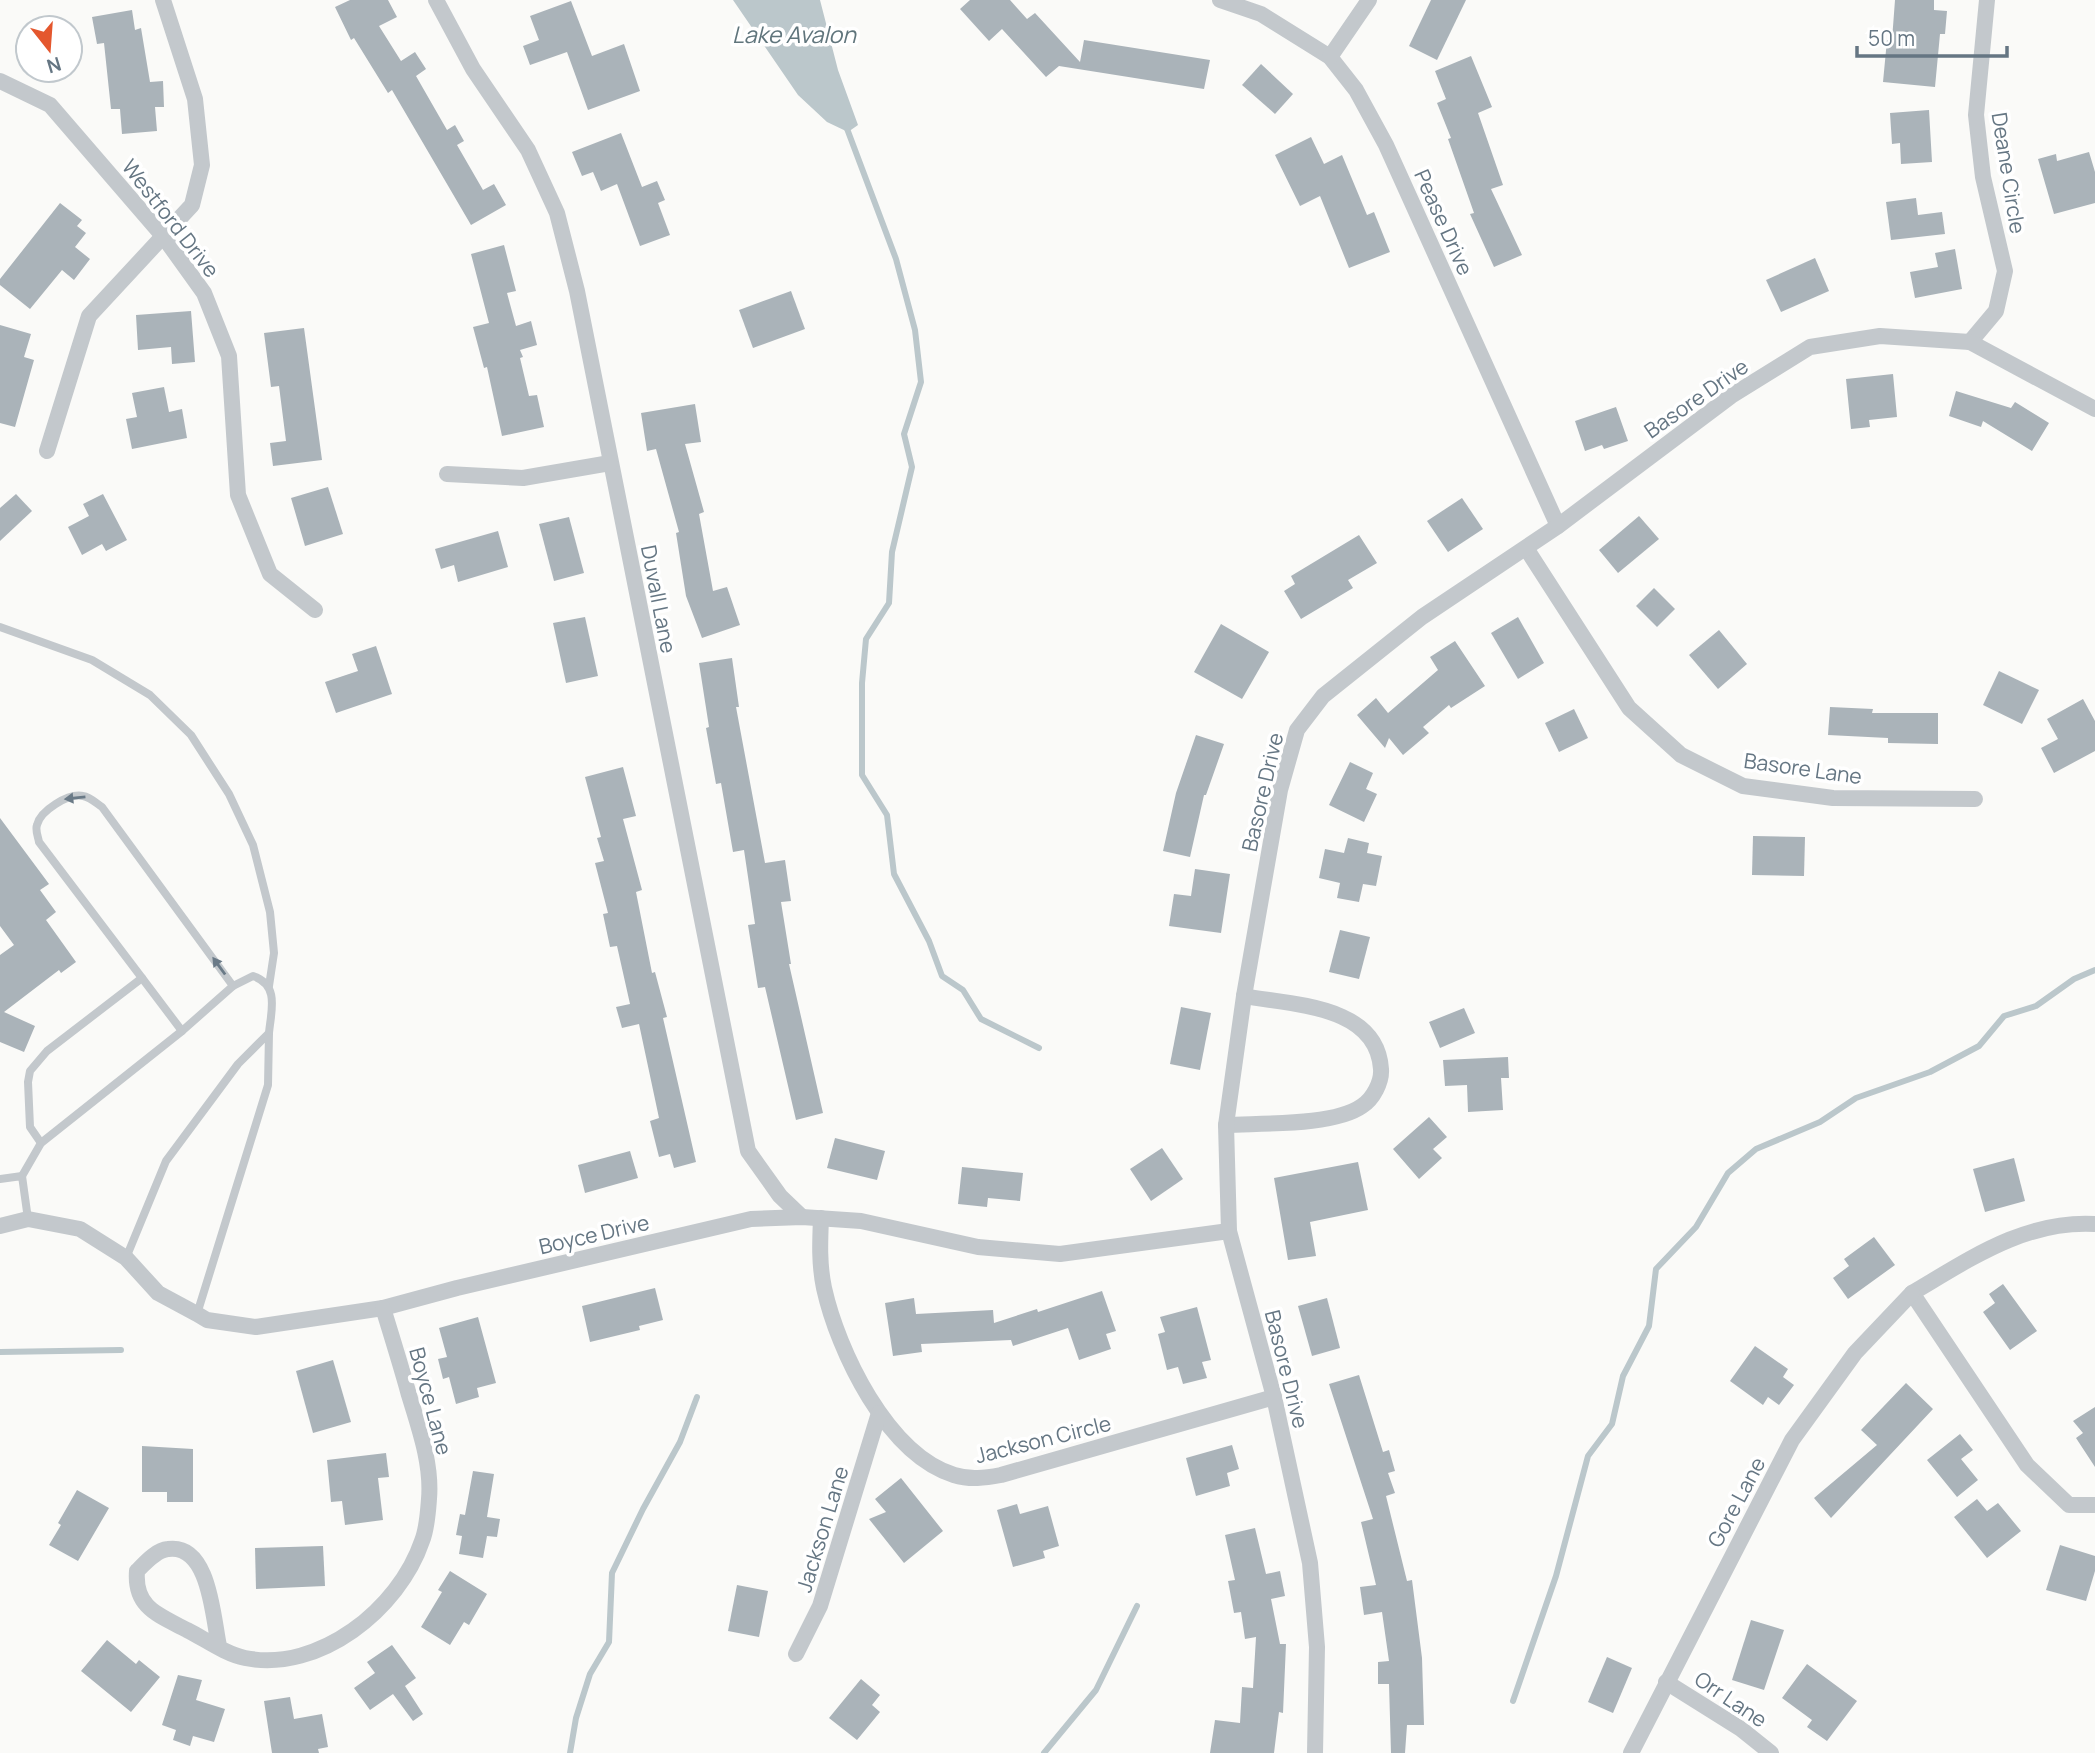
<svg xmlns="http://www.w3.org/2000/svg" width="2095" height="1753" viewBox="0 0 2095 1753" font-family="Manrope,sans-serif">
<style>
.water{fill:#bbc7cb}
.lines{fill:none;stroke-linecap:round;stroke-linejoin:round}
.stream{stroke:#bbc7cb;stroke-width:6}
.building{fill:#aab3b9}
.lane{stroke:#c3c8cc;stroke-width:8}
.street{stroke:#c3c8cc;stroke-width:16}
.oneway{fill:#6a7a87}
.labels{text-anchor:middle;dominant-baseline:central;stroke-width:7;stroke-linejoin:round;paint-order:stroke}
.street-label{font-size:21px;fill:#657683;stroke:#fff}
.water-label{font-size:23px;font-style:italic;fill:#60757c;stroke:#fff}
</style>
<rect width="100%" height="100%" fill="#fafaf8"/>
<!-- water -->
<path class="water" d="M 733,0 L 820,0 L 838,70 L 858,125 L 848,132 L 827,122 L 798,95 Z"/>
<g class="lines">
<!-- stream -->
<g class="stream">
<path d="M 846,126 L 896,259 L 915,330 L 921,382 L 904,434 L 912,467 L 892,552 L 889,603 L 866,639 L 862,683 L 862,775 L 887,815 L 894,874 L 929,941 L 942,976 L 963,990 L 981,1019 L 1039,1048"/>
<path d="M 0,1352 L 121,1350"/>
<path d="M 1513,1701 L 1556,1576 L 1588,1456 L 1612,1424 L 1623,1376 L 1649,1326 L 1656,1269 L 1696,1227 L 1728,1173 L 1756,1149 L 1820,1122 L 1856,1098 L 1930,1072 L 1979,1046 L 2004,1016 L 2036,1006 L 2074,979 L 2095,970"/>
<path d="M 570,1753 L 576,1718 L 590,1674 L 609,1642 L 612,1573 L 643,1509 L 680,1442 L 697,1397"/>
<path d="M 1044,1753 L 1096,1690 L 1137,1606"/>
</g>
</g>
<!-- building -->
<g class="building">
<path d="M 350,0 L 388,0 L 397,17 L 379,26 L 401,61 L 415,52 L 426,69 L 416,76 L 447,130 L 455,125 L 464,141 L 457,145 L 483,190 L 494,184 L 506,205 L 471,225 L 392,90 L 388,93 L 354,38 L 351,40 L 335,7 Z"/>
<path d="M 970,0 L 1010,0 L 1027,19 L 1035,13 L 1080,62 L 1084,40 L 1210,60 L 1204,89 L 1059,66 L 1046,77 L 1002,29 L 989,41 L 960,9 Z"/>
<path d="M 1431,0 L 1466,0 L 1437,60 L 1409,46 Z"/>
<path d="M 1895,0 L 1934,0 L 1934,10 L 1947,11 L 1945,34 L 1940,34 L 1935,87 L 1883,82 L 1887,40 L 1892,40 Z"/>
<path d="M 571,1 L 592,56 L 624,44 L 640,91 L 588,110 L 567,52 L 530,65 L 523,46 L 539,40 L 530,16 Z"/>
<path d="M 132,10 L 135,30 L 141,28 L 150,82 L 163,81 L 164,107 L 155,107 L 157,131 L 122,134 L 120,109 L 111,109 L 104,43 L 97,44 L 92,17 Z"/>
<path d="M 1471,56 L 1492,107 L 1478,113 L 1503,185 L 1491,189 L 1522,255 L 1494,267 L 1470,214 L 1474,213 L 1448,139 L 1451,138 L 1437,103 L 1446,99 L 1435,71 Z"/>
<path d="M 1261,64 L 1293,94 L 1275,114 L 1242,85 Z"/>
<path d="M 1929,110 L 1932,162 L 1901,164 L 1900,143 L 1892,144 L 1890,113 Z"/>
<path d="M 621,133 L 642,187 L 657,181 L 665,200 L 658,203 L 670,235 L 640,246 L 617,184 L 601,191 L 593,172 L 582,176 L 572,152 Z"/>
<path d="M 1311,137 L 1324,164 L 1342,155 L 1367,215 L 1374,212 L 1390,252 L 1349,268 L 1320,196 L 1300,206 L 1275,155 Z"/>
<path d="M 2089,152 L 2095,172 L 2095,203 L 2054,214 L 2038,159 L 2056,154 L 2057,161 Z"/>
<path d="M 1916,198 L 1918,215 L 1942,212 L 1945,234 L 1891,240 L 1886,202 Z"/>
<path d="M 60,203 L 82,220 L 77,226 L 86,233 L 75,247 L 90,259 L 74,280 L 62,270 L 30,309 L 0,285 L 0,279 Z"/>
<path d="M 504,245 L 516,291 L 507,293 L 516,326 L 531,321 L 537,345 L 520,350 L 523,357 L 520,358 L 529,396 L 537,395 L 544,427 L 502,436 L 487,367 L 484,368 L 473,327 L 489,323 L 471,254 Z"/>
<path d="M 1955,249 L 1962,289 L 1915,298 L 1910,272 L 1938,267 L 1935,253 Z"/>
<path d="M 1815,258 L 1829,291 L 1781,312 L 1766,280 Z"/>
<path d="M 791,291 L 805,329 L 753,348 L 739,310 Z"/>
<path d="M 191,311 L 195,362 L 172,364 L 171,347 L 138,350 L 136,315 Z"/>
<path d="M 0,325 L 31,334 L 24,357 L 34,360 L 15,427 L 0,423 Z"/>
<path d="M 304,328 L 322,460 L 273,466 L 270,443 L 286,441 L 279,386 L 271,387 L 264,333 Z"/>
<path d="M 1893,374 L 1897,417 L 1869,420 L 1870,427 L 1851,429 L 1846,379 Z"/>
<path d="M 164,387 L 169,412 L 182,409 L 187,438 L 132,449 L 126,419 L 137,417 L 132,393 Z"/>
<path d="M 1956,391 L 2011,408 L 2015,402 L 2049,423 L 2032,451 L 1983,421 L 1981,427 L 1949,416 Z"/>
<path d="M 695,404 L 701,442 L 685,444 L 704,512 L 699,514 L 713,591 L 727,587 L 740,625 L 702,638 L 686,596 L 676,533 L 679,532 L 656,449 L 647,451 L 641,413 Z"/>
<path d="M 1616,407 L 1628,441 L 1604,449 L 1602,445 L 1585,451 L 1575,421 Z"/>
<path d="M 328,487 L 343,534 L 305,546 L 291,498 Z"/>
<path d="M 16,494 L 32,511 L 0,541 L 0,508 Z"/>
<path d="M 103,494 L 127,540 L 106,551 L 102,544 L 82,555 L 68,527 L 89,516 L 83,504 Z"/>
<path d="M 1462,498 L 1483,529 L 1448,552 L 1427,521 Z"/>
<path d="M 1639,516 L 1659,539 L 1618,573 L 1599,550 Z"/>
<path d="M 569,517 L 584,573 L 554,581 L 539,524 Z"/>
<path d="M 498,531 L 508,567 L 458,582 L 454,565 L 441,569 L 435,549 Z"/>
<path d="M 1359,535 L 1377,563 L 1348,580 L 1353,588 L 1301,619 L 1284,591 L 1295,584 L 1291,576 Z"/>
<path d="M 1654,588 L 1675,609 L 1657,627 L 1636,606 Z"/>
<path d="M 585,617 L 598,676 L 566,683 L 553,623 Z"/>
<path d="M 1518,617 L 1544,663 L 1518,679 L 1491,633 Z"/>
<path d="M 1221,624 L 1269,652 L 1242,699 L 1194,672 Z"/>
<path d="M 1719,630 L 1747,664 L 1718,689 L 1689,655 Z"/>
<path d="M 1455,641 L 1485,686 L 1451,708 L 1449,705 L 1423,727 L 1429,733 L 1403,755 L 1389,738 L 1385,748 L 1357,715 L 1376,698 L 1388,713 L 1438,670 L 1430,657 Z"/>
<path d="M 376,646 L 392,694 L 336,713 L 325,682 L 358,671 L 352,654 Z"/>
<path d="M 732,658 L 739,707 L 736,707 L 765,863 L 785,860 L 791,901 L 781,902 L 791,964 L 789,964 L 823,1113 L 796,1120 L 765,987 L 758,988 L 748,925 L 755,924 L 744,850 L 733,852 L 721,783 L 716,784 L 706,728 L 709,727 L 699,663 Z"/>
<path d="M 1999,671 L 2039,690 L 2022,724 L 1983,705 Z"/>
<path d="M 2083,699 L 2095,721 L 2095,751 L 2054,773 L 2041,748 L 2058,739 L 2047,719 Z"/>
<path d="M 1830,707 L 1873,709 L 1872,713 L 1938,713 L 1938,744 L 1888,743 L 1888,738 L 1828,735 Z"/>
<path d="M 1574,709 L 1588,738 L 1559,752 L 1545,723 Z"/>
<path d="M 1196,735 L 1224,744 L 1206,795 L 1204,795 L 1190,857 L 1163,851 L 1176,793 Z"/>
<path d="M 1350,762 L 1373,773 L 1366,789 L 1377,794 L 1364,822 L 1329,805 Z"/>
<path d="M 623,767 L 636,816 L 623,819 L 642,890 L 636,892 L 652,973 L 655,972 L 667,1017 L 663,1018 L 696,1162 L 674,1168 L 670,1154 L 659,1157 L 650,1121 L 659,1118 L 639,1024 L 622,1028 L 616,1007 L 630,1004 L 617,946 L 610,947 L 603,914 L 608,913 L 595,863 L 604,861 L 597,838 L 601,837 L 585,777 Z"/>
<path d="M 0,818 L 49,884 L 40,890 L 56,912 L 46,920 L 76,962 L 61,973 L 59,970 L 4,1012 L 35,1026 L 24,1052 L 0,1042 L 0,955 L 14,945 L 0,926 Z"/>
<path d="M 1753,836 L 1805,837 L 1804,876 L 1752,875 Z"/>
<path d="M 1348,838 L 1369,843 L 1367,853 L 1382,856 L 1376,886 L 1363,884 L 1359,902 L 1337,898 L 1340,883 L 1319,878 L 1325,849 L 1344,853 Z"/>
<path d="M 1195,869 L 1230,874 L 1221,933 L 1169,926 L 1174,894 L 1191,896 Z"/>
<path d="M 1340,930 L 1370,937 L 1359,979 L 1329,972 Z"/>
<path d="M 1181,1007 L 1211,1013 L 1200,1070 L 1170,1064 Z"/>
<path d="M 1464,1008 L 1475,1033 L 1440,1048 L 1429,1022 Z"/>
<path d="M 1508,1057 L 1509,1078 L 1501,1078 L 1503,1110 L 1468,1112 L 1467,1085 L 1445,1086 L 1443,1060 Z"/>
<path d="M 1429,1117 L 1447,1137 L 1433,1149 L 1442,1158 L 1419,1179 L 1393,1149 Z"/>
<path d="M 835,1138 L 885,1151 L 877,1180 L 827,1168 Z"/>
<path d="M 1162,1148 L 1183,1179 L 1151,1201 L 1130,1169 Z"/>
<path d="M 630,1151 L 638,1178 L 585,1193 L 578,1165 Z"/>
<path d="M 2014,1158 L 2025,1201 L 1985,1212 L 1973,1169 Z"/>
<path d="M 1358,1162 L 1368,1210 L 1310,1222 L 1316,1256 L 1288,1260 L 1274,1178 Z"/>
<path d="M 962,1167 L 1023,1173 L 1020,1201 L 988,1198 L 987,1207 L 958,1204 Z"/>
<path d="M 1874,1237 L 1895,1265 L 1848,1299 L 1833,1278 L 1849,1266 L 1844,1259 Z"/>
<path d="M 2003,1284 L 2037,1331 L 2010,1350 L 1983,1312 L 1995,1303 L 1989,1294 Z"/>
<path d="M 655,1288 L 663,1320 L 639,1326 L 640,1330 L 590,1342 L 582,1306 Z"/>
<path d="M 1102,1291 L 1116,1331 L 1106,1334 L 1111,1349 L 1079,1360 L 1068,1328 L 1013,1346 L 1011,1340 L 921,1344 L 922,1352 L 893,1356 L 885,1303 L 914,1298 L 916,1314 L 993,1310 L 994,1323 L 1037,1309 L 1038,1312 Z"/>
<path d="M 1327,1298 L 1340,1348 L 1312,1356 L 1298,1306 Z"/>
<path d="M 1197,1307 L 1211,1360 L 1202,1362 L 1207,1378 L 1183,1384 L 1178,1367 L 1167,1370 L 1158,1334 L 1165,1332 L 1160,1317 Z"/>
<path d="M 478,1317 L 496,1383 L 477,1388 L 479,1397 L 456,1404 L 449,1377 L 443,1379 L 438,1359 L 447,1357 L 439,1328 Z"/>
<path d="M 1755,1346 L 1788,1369 L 1783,1377 L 1794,1385 L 1779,1405 L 1768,1397 L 1763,1405 L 1730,1381 Z"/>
<path d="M 333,1360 L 351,1422 L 313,1433 L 296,1371 Z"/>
<path d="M 1359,1375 L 1383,1452 L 1389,1450 L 1395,1471 L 1388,1473 L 1395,1493 L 1386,1496 L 1407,1581 L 1412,1580 L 1422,1658 L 1424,1725 L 1407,1725 L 1405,1753 L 1391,1753 L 1389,1684 L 1378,1684 L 1378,1662 L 1389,1661 L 1382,1612 L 1364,1615 L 1360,1587 L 1376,1585 L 1361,1522 L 1373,1519 L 1329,1384 Z"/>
<path d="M 1906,1383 L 1933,1409 L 1831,1518 L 1814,1498 L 1877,1445 L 1861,1430 Z"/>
<path d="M 2095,1407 L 2095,1467 L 2076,1438 L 2083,1433 L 2073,1421 Z"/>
<path d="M 1960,1434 L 1973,1450 L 1961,1459 L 1978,1480 L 1957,1497 L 1927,1460 Z"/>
<path d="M 1232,1445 L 1239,1469 L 1227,1473 L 1230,1486 L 1196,1496 L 1186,1458 Z"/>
<path d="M 142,1446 L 193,1449 L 193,1502 L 167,1502 L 167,1492 L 142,1492 Z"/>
<path d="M 386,1453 L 389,1477 L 378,1478 L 383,1520 L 345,1525 L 342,1501 L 331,1502 L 327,1460 Z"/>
<path d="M 473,1471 L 494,1474 L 487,1517 L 500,1519 L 497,1537 L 487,1536 L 483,1558 L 459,1554 L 462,1536 L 456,1535 L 460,1514 L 465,1515 Z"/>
<path d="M 901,1478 L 943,1531 L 904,1563 L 869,1519 L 886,1512 L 875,1499 Z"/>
<path d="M 77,1490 L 109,1508 L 78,1561 L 49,1545 L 61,1525 L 58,1523 Z"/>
<path d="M 1977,1499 L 1987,1511 L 1998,1503 L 2021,1531 L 1987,1558 L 1954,1517 Z"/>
<path d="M 1017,1504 L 1020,1514 L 1048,1506 L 1059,1546 L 1043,1551 L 1045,1558 L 1013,1567 L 997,1510 Z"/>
<path d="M 1255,1528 L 1266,1574 L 1280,1571 L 1285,1596 L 1271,1599 L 1280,1644 L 1286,1644 L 1283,1713 L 1279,1712 L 1274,1753 L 1210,1753 L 1215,1720 L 1240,1723 L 1242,1687 L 1253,1688 L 1256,1637 L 1245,1639 L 1241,1612 L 1234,1613 L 1228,1581 L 1235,1580 L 1225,1535 Z"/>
<path d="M 2060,1545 L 2095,1556 L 2095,1571 L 2086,1601 L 2046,1590 Z"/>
<path d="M 323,1546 L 325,1586 L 256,1589 L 255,1548 Z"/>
<path d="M 450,1571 L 487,1594 L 469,1625 L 464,1622 L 450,1645 L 421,1627 L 442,1592 L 438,1590 Z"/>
<path d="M 737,1585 L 768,1591 L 759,1637 L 728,1631 Z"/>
<path d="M 1751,1620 L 1784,1630 L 1764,1690 L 1732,1680 Z"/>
<path d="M 107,1640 L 136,1664 L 139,1660 L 160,1677 L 131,1712 L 81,1671 Z"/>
<path d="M 392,1645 L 416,1678 L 405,1686 L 423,1714 L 413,1721 L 393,1694 L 370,1710 L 354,1688 L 375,1673 L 367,1662 Z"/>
<path d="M 1607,1657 L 1632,1668 L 1613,1713 L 1588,1702 Z"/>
<path d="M 1807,1664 L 1857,1701 L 1827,1741 L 1807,1727 L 1812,1720 L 1782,1698 Z"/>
<path d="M 178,1675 L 202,1680 L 196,1700 L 225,1709 L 214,1742 L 193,1736 L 190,1746 L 173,1740 L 176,1730 L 162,1725 Z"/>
<path d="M 861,1679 L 880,1695 L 872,1705 L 880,1712 L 857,1740 L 829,1718 Z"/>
<path d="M 290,1697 L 294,1719 L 322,1714 L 328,1747 L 318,1749 L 319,1753 L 272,1753 L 264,1701 Z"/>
</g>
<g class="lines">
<!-- lane -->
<g class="lane">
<path d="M 0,627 L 92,660 L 150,695 L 191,735 L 229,794 L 253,845 L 270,912 L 274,953 L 269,986"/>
<path d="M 233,986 L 253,976 C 280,985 271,1011 269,1033"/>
<path d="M 41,1143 L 30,1127 L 28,1082 L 30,1071 L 47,1051 L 142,978 L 182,1031"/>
<path d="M 22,1176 L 41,1143 L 182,1031 L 233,986 L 102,807 C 96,803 90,797 83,796 C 68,793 40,811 37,825 C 35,830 38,836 39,842 L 142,978"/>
<path d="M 0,1179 L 22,1176 L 28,1219"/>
<path d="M 126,1258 L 166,1161 L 238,1064 L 269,1033 L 268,1085 L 197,1314"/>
</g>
<!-- street -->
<g class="street">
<path d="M 436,0 L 473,69 L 528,150 L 557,213 L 577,291 L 748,1151 L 780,1196 L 802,1217"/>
<path d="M 1220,0 L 1261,14 L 1330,57 L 1356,90 L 1386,145 L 1558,526"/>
<path d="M 1330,57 L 1369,0"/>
<path d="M 0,81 L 50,105 L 163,236 L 204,293 L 229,356 L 238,495 L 270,574 L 315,610"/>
<path d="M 1970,342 L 1996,311 L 2005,271 L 1983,177 L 1976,115 L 1987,0"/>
<path d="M 47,451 L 89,316 L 192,205 L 202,165 L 195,99 L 163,0"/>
<path d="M 447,474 L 523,478 L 610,463"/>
<path d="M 1526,548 L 1629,708 L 1681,755 L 1743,786 L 1833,798 L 1975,799"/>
<path d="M 1226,1125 C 1262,1123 1334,1126 1362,1106 C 1373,1099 1382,1082 1381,1069 C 1377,1005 1293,1005 1244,996"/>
<path d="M 821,1218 C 820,1242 819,1264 824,1288 C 838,1351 887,1454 954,1475 C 970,1480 985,1478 1001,1475 L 1274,1397"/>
<path d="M 2095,1224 C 2025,1220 1970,1259 1912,1293 L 2027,1465 L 2069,1505 L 2095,1505"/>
<path d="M 0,1226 L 28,1219 L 80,1229 L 126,1258 L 158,1293 L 197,1314 L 207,1320 L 256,1327 L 383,1308 L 457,1288 L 751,1219 L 802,1217 L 861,1221 L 978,1247 L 1060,1254 L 1229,1231"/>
<path d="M 219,1646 C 213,1619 210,1543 168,1549 C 156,1550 145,1563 137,1571 C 134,1608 159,1615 187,1630 C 205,1639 225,1654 245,1658 C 319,1673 399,1609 422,1541 C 427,1529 428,1512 429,1499 C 432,1464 419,1428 409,1395 C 401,1366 392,1337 383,1308"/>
<path d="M 796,1654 L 820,1606 L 879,1413"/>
<path d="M 1666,1682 L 1741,1729 L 1771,1753"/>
<path d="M 1315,1753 L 1317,1647 L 1310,1563 L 1274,1397 L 1229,1231 L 1226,1125 L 1244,996 L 1280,790 L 1297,730 L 1323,696 L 1422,617 L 1558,526 L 1731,396 L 1810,347 L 1880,336 L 1970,342 L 2095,409"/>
<path d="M 1631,1753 L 1792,1440 L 1855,1353 L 1912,1293"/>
</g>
</g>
<!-- one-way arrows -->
<defs><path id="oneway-solid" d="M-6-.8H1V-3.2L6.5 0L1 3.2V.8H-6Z" transform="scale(1.75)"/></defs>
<g class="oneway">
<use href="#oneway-solid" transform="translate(75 798) rotate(174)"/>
<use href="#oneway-solid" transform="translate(219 966) rotate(-126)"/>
</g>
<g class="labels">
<!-- street labels -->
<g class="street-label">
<text transform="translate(2009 173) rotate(81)">Deane Circle</text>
<text transform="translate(171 218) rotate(52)">Westford Drive</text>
<text transform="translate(1444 222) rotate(66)">Pease Drive</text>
<text transform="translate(1696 398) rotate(-35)">Basore Drive</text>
<text transform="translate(659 599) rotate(79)">Duvall Lane</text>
<text transform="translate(1803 768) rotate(8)">Basore Lane</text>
<text transform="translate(1262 792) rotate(-77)">Basore Drive</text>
<text transform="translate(594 1234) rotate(-13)">Boyce Drive</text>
<text transform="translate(1287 1369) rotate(76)">Basore Drive</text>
<text transform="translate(431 1401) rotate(75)">Boyce Lane</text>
<text transform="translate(1043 1439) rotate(-14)">Jackson Circle</text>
<text transform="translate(1736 1502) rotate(-62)">Gore Lane</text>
<text transform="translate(822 1529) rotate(-73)">Jackson Lane</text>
<text transform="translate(1731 1699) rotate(34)">Orr Lane</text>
</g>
<!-- water labels -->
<g class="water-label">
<text x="794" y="34">Lake Avalon</text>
</g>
</g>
<!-- north arrow -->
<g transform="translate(49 49) rotate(163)"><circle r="33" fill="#ffffff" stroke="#c1c8cd" stroke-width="2"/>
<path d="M0-5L12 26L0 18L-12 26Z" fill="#e4572e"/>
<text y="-10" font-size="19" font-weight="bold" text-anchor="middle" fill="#657683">N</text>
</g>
<!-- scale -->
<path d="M1857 46v10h150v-10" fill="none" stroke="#657683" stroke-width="3.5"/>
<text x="1868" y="46" font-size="21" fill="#657683" stroke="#ffffff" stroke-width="5" paint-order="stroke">50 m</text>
</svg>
